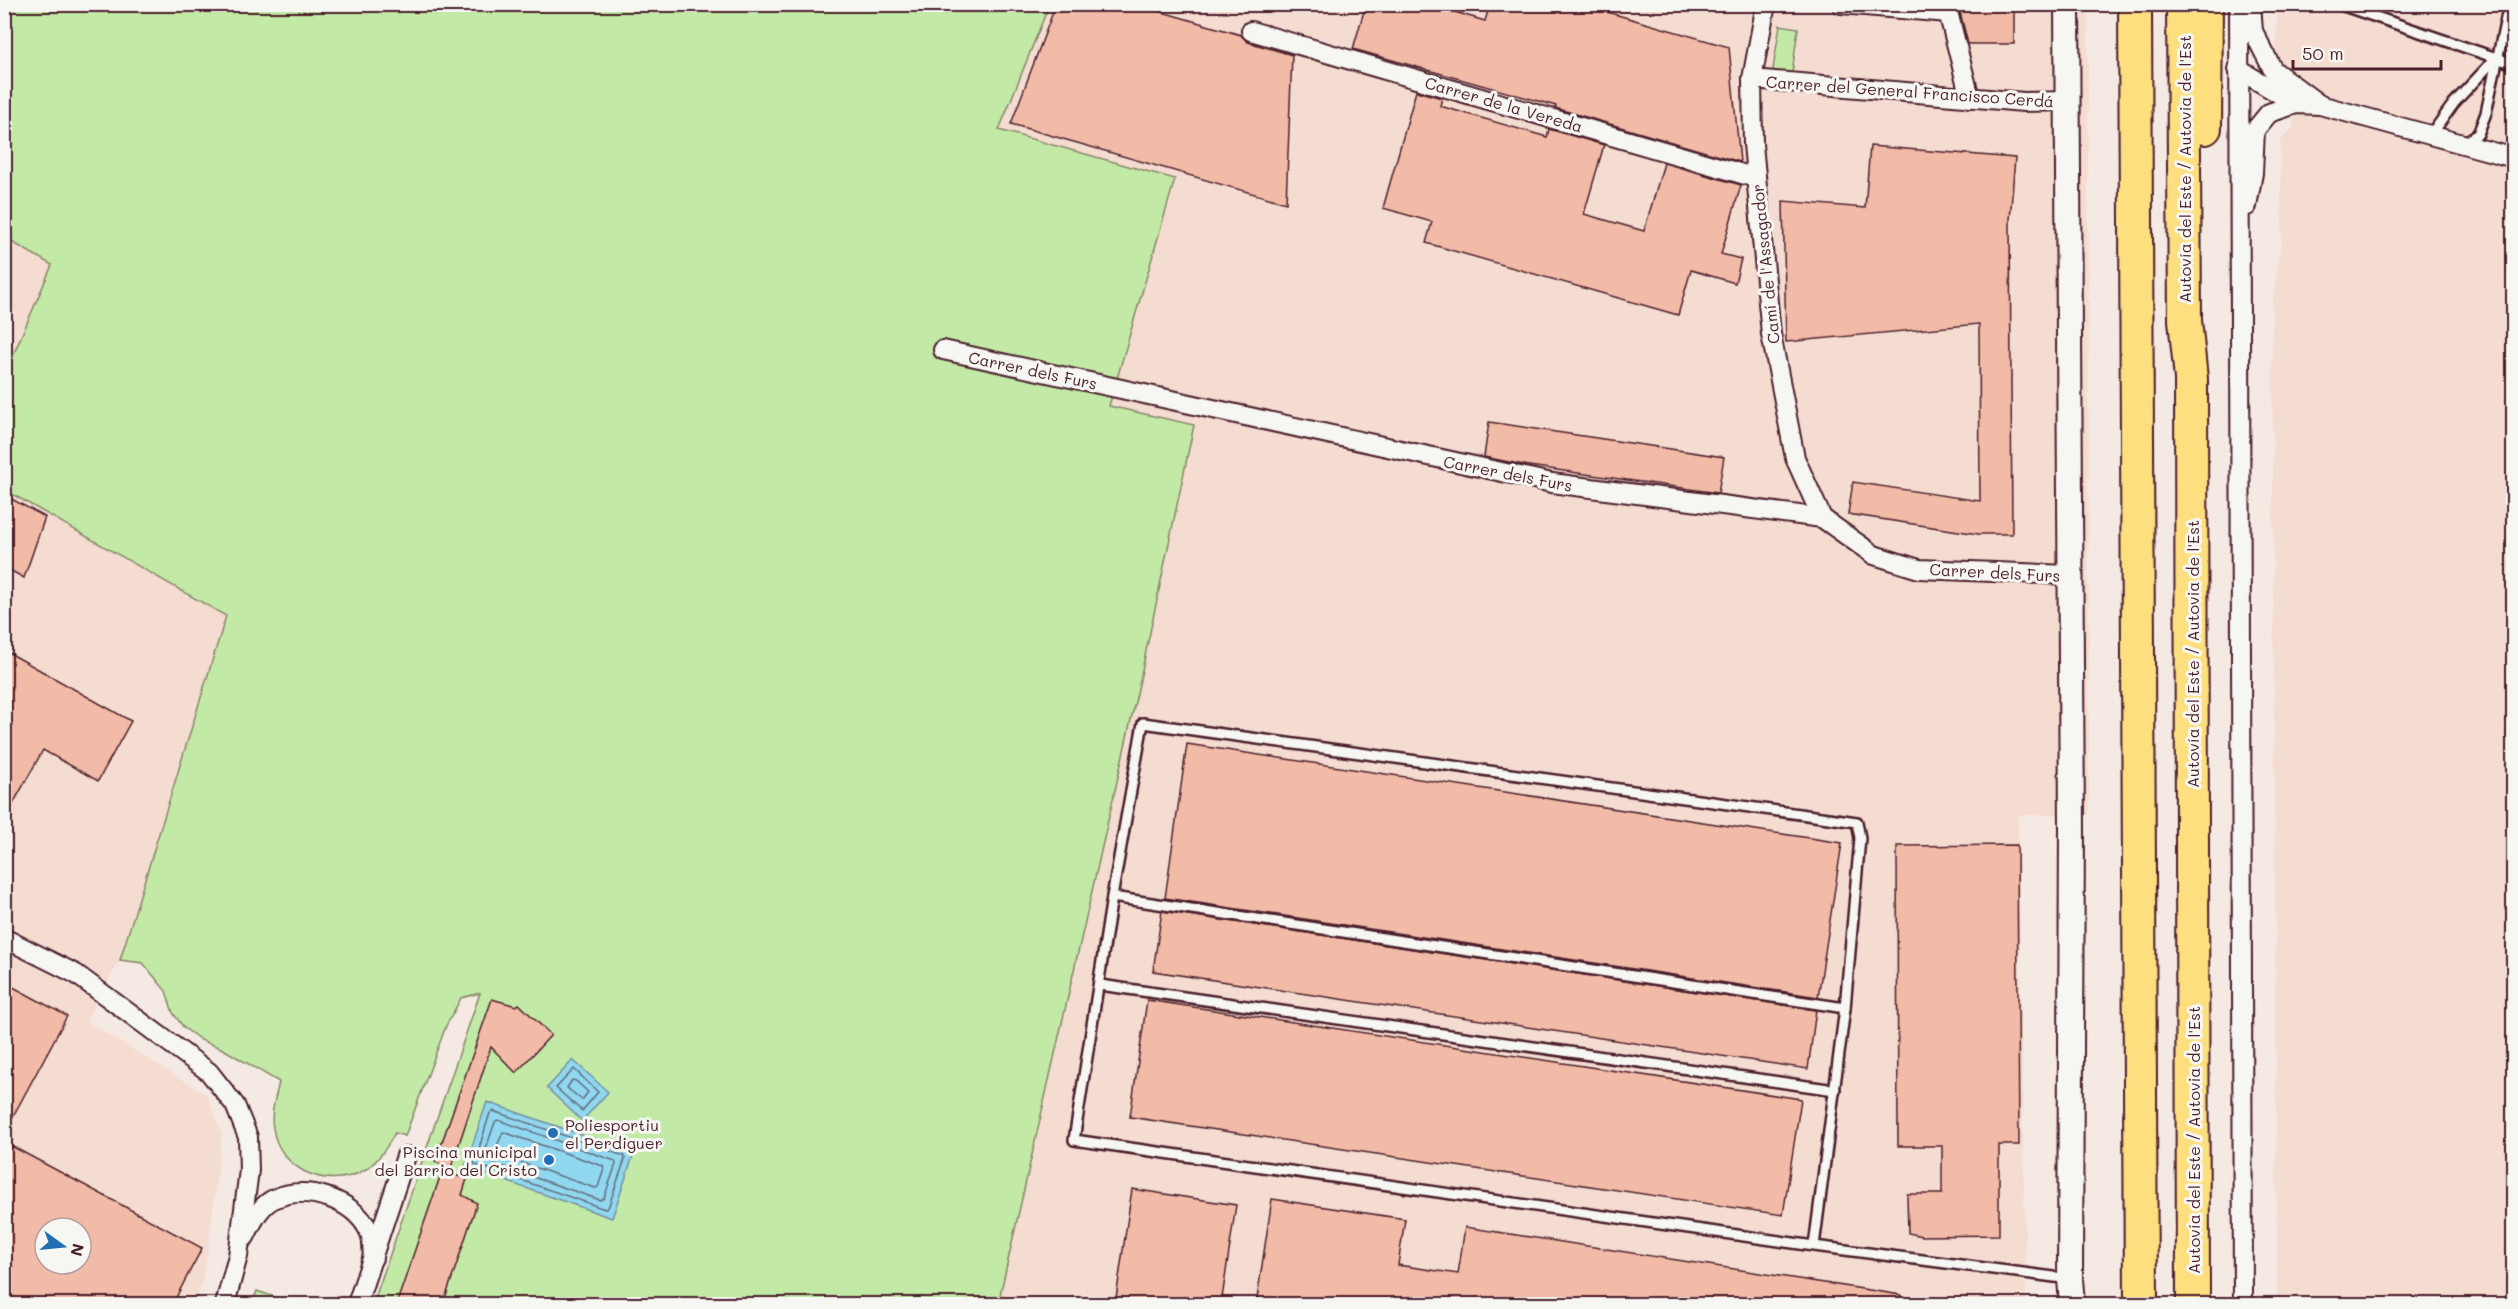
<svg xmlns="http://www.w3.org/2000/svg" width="2518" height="1309" viewBox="0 0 2518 1309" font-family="Mali,sans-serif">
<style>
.built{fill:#f4dcd1;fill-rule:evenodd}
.green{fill:#c2eaa6;stroke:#868468;stroke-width:1.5}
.water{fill:#8fd8f0;stroke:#738ea1;stroke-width:1.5}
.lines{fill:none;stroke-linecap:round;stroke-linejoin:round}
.shore{stroke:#66697a;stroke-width:1.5}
.building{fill:#f2bba7;stroke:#4a1f2b;stroke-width:1.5;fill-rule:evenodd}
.lane-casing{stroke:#4a1f2b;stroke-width:14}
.street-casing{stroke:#4a1f2b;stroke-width:22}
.secondary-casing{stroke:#4a1f2b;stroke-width:28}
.highway-casing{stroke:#4a1f2b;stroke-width:36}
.lane{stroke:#f6f6f2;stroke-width:9}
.street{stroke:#f6f6f2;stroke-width:18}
.secondary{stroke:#f6f6f2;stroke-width:24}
.highway{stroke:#fedf80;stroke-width:32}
.poi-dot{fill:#1f6fb2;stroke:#f6f6f2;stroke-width:2}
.labels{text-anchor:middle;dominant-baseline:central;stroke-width:6;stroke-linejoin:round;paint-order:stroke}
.street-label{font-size:16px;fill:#4a1f2b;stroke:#f6f6f2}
.poi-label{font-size:16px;fill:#4a1f2b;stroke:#f6f6f2;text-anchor:start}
</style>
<rect width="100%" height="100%" fill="#f5eae3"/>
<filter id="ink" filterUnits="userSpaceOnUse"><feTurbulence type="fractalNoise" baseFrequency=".0167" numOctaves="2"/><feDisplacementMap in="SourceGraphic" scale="12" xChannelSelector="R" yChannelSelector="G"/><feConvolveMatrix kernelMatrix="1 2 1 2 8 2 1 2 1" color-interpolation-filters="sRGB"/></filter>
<g filter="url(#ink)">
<!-- built -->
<g class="built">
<path d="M 1049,5 L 2088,5 L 2089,814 L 2018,815 L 2026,1304 L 998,1304 L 1138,689 L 1194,425 L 1109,407 L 1174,179 L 998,130 Z"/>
<path d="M 2277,5 L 2513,5 L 2513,1304 L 2277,1304 L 2272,306 L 2282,235 L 2280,140 L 2292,129 L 2296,104 L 2273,70 L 2276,46 Z"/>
<path d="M 5,238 L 52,265 L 5,374 Z"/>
<path d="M 4,490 L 226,616 L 120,960 L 86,1021 L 206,1094 L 222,1134 L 208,1250 L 197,1304 L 5,1304 ZM 45,1228 L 81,1228 L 81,1264 L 45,1264 Z"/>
</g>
<!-- green -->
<g class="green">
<path d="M 5,5 L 1049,5 L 999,130 L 1175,179 L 1109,406 L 1194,425 L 1138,689 L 998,1304 L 373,1304 L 480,993 L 461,998 L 446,1026 L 405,1136 L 395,1133 C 387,1146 380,1160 366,1169 C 330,1192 279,1171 273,1128 C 270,1113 276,1096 279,1082 L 223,1049 L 201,1040 L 184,1028 L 173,1013 L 166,991 L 143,963 L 120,960 L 226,616 L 5,490 L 5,374 L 52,265 L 5,238 Z"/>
<path d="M 1780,25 L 1798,28 L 1792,73 L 1776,73 L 1773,69 Z"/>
<path d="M 257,1291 L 295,1304 L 252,1304 Z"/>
</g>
<!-- water -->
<g class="water">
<path d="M 573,1060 L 608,1092 L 582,1121 L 547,1088 Z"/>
<path d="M 487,1102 L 634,1153 L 612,1218 L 465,1167 Z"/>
</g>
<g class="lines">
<!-- shore -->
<g class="shore">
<path d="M 574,1069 L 598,1092 L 582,1111 L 556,1088 Z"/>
<path d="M 572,1080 L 576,1081 L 588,1092 L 582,1100 L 567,1088 Z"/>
<path d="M 493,1111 L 624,1156 L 625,1159 L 608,1208 L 605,1209 L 474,1164 L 490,1113 Z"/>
<path d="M 498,1120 L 615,1161 L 616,1164 L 604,1198 L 600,1200 L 484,1160 L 483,1157 L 495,1122 Z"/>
<path d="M 503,1132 L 603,1166 L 604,1169 L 598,1187 L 595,1188 L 496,1154 L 495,1151 Z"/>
</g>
</g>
<!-- building -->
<g class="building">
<path d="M 1056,4 L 1135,4 L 1241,35 L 1248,42 L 1292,55 L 1286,203 L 1011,124 Z"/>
<path d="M 1366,4 L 1428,4 L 1485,21 L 1490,4 L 1610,4 L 1607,12 L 1729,47 L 1740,162 L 1555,108 L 1556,106 L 1353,49 Z"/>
<path d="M 1958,4 L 2014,4 L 2014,44 L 1968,44 Z"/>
<path d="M 1416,91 L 1442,98 L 1440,106 L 1547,137 L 1549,129 L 1604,145 L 1584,214 L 1644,231 L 1664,163 L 1741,185 L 1721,254 L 1741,259 L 1735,283 L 1691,270 L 1678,315 L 1426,243 L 1432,222 L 1383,208 Z"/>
<path d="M 1870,146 L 2015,158 L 2010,220 L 2012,534 L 1978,534 L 1848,514 L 1853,482 L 1980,501 L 1979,324 L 1786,342 L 1783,201 L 1865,208 Z"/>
<path d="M 1489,422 L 1724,457 L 1718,493 L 1529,466 L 1484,457 Z"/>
<path d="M 4,495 L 45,517 L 24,578 L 4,567 Z"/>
<path d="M 4,650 L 131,721 L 98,781 L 43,750 L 4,820 Z"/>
<path d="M 1187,744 L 1842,843 L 1818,997 L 1165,898 Z"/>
<path d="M 2017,845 L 2019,1145 L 1999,1145 L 1999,1235 L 1922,1236 L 1908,1233 L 1907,1194 L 1942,1194 L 1942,1146 L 1898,1146 L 1897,846 Z"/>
<path d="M 1162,911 L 1816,1010 L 1808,1069 L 1153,971 Z"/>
<path d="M 4,982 L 67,1016 L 4,1133 Z"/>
<path d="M 492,999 L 516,1006 L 519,1004 L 551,1035 L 516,1073 L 491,1047 L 451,1168 L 435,1162 Z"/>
<path d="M 1147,1000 L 1801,1099 L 1783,1215 L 1130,1117 Z"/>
<path d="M 4,1142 L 202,1248 L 172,1305 L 4,1305 ZM 45,1228 L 81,1228 L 81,1264 L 45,1264 Z"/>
<path d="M 442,1171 L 467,1179 L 462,1195 L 477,1203 L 443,1305 L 396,1305 Z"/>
<path d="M 1132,1189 L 1236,1205 L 1221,1305 L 1115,1305 Z"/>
<path d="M 1272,1199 L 1405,1219 L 1398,1265 L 1458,1274 L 1465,1227 L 1901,1295 L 1900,1305 L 1256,1305 Z"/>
</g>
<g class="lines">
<!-- lane casing -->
<g class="lane-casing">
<g id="lane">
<path d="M 2338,4 L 2514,64"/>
<path d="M 2427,133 L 2436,128 L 2454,103 L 2496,58"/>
<path d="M 2463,143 L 2478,134 L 2486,113 L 2509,4"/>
<path d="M 1112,897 L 1845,1008"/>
<path d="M 1100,985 L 1835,1090"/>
<path d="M 1814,1246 L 1845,1008 L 1860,838 L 1857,822 L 1143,723 L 1112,897 L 1074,1140 L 1814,1246 L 2070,1279"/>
</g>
</g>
<!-- street casing -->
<g class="street-casing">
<g id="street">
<path d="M 1766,4 L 1752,79 L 1753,144 L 1771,334 L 1795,458 L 1822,518"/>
<path d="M 1841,4 L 1949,13"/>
<path d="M 1946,4 L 1970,98"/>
<path d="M 2239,4 L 2243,1304"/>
<path d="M 2251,4 L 2253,31 L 2273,70 L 2320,105"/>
<path d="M 1251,31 L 1756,178"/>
<path d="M 2238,69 L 2296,104"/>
<path d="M 1752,79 L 2024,102 L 2069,101"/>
<path d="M 2247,206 L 2253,173 L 2255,130 L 2269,113 L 2296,104 L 2320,105 L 2514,158"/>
<path d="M 943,350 L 1552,483 L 1822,518 L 1874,555 L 1919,569 L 2069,575"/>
<path d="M 4,938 L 76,974 L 209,1072 L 235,1105 L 248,1137 L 249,1170 L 238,1256 L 225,1304"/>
<path d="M 245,1237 C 252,1223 260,1204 276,1198 C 307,1184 354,1200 369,1231 C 373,1238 372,1250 373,1258"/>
<path d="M 357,1304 L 406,1156"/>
</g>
</g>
<!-- secondary casing -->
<g class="secondary-casing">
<path id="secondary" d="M 2067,4 L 2072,827 L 2070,1279 L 2072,1304"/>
</g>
<!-- highway casing -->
<g class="highway-casing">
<g id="highway">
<path d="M 2135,4 L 2141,1304"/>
<path d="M 2183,4 L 2185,320 L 2191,379 L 2193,1304"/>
<path d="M 2205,128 L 2206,4"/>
</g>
</g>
<!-- lane -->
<use href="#lane" class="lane"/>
<!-- street -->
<use href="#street" class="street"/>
<!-- secondary -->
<use href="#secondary" class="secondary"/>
<!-- highway -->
<use href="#highway" class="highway"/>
</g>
</g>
<!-- markers -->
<g class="poi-dot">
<circle cx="553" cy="1133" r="6"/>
<circle cx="549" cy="1160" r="6"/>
</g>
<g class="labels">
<!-- street labels -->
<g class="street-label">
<text transform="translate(1910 91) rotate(4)">Carrer del General Francisco Cerdá</text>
<text transform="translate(1504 104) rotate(16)">Carrer de la Vereda</text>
<text transform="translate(2184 169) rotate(-90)">Autovía del Este / Autovia de l'Est</text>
<text transform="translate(1765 264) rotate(-96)">Camí de l'Assagador</text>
<text transform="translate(1033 370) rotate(12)">Carrer dels Furs</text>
<text transform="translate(1508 473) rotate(11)">Carrer dels Furs</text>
<text transform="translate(1995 572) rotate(3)">Carrer dels Furs</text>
<text transform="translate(2192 654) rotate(-90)">Autovía del Este / Autovia de l'Est</text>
<text transform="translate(2193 1140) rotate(-90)">Autovía del Este / Autovia de l'Est</text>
</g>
<!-- poi labels -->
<g class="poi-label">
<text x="565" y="1124">Poliesportiu<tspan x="565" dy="18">el Perdiguer</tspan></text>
<text x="537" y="1151" text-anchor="end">Piscina municipal<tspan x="537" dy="18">del Barrio del Cristo</tspan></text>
</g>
</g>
<!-- margin -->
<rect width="2518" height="1309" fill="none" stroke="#f6f6f2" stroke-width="24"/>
<rect x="12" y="12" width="2494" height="1285" fill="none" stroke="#4a1f2b" stroke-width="2" filter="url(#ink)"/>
<!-- north arrow -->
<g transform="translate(63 1246) rotate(105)"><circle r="28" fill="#f6f6f2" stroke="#b1a0a2" stroke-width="1.5"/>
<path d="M0-4.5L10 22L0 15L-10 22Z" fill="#1f6fb2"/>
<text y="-9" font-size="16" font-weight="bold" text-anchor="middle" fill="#4a1f2b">N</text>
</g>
<!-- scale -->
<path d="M2293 60v9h148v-9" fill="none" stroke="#4a1f2b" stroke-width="3"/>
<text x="2302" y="60" font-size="18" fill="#4a1f2b" stroke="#f6f6f2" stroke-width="4.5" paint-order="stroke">50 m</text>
</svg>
